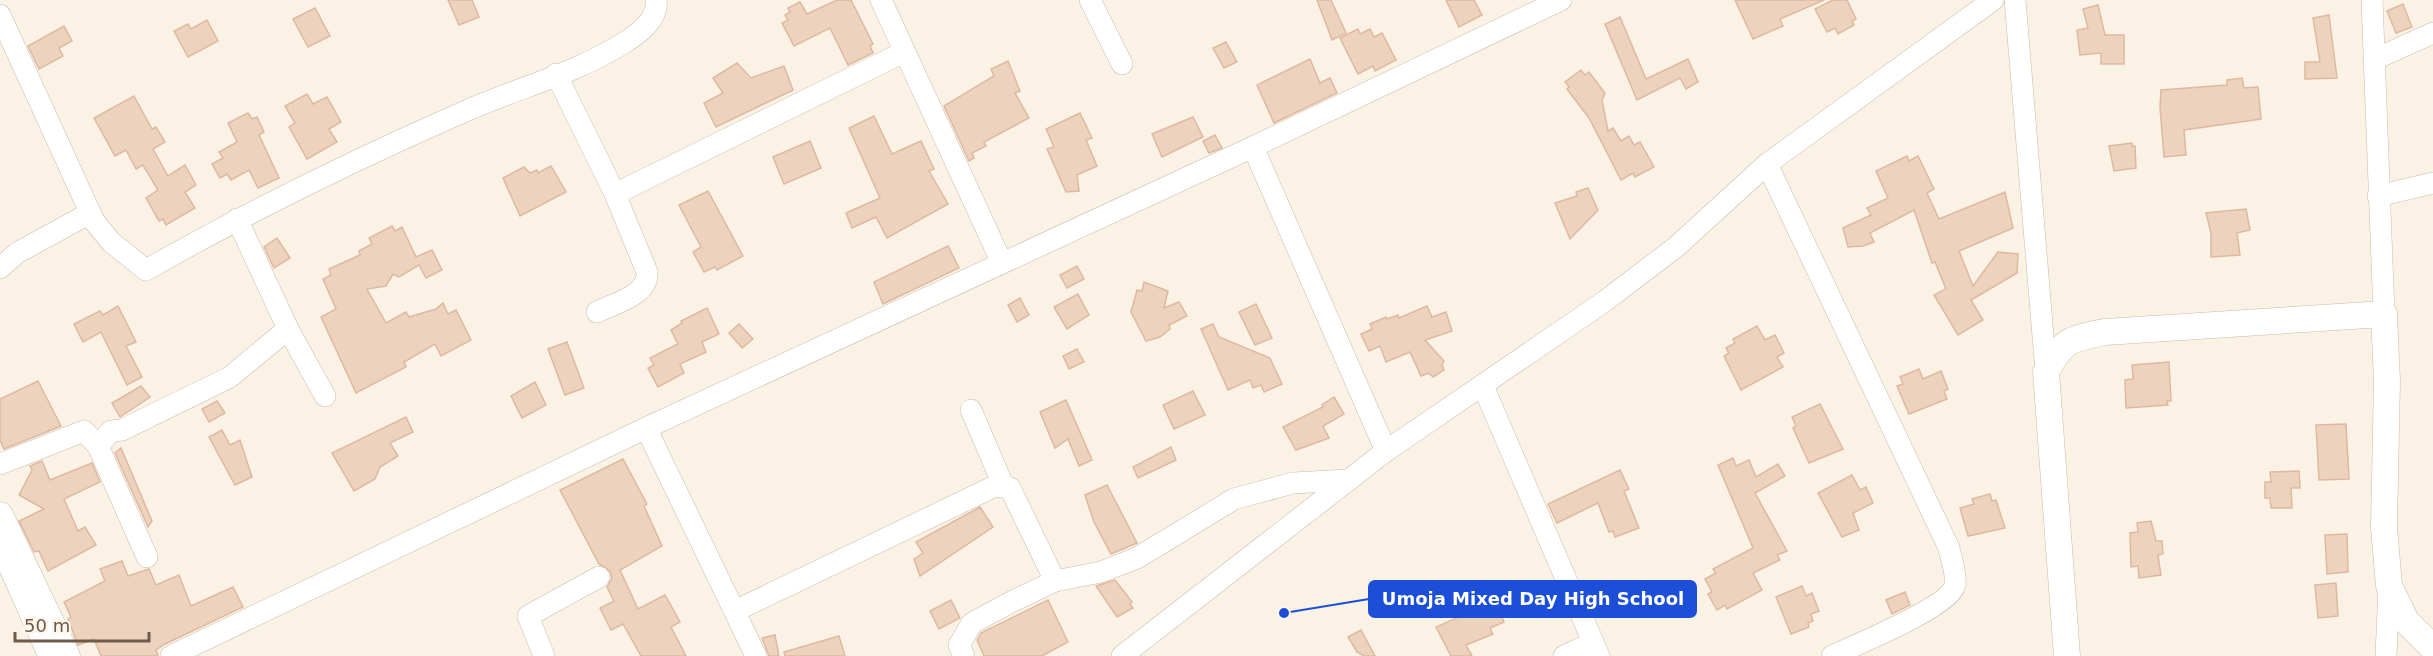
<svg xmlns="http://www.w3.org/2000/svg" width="2433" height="656" viewBox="0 0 2433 656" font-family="'DejaVu Sans',sans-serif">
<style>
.building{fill:#edd2be;stroke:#dfb99f;stroke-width:1.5}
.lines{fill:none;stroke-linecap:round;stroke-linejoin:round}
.minor-casing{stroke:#cabaab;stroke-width:22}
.tertiary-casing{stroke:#cabaab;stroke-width:27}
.minor{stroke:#fff;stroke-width:21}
.tertiary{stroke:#fff;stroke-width:26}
.leader{fill:none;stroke:#1d4ed8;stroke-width:2}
.callout-dot{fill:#1d4ed8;stroke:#fdf6e9;stroke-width:2}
.callout{fill:#1d4ed8;stroke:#1d4ed8;stroke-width:2}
.callout-label{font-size:18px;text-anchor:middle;font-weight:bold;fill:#fff}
</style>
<rect width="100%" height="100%" fill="#faf2e4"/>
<!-- building -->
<g class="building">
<path d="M 448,0 L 472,0 L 479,17 L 459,25 Z"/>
<path d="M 837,0 L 851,0 L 873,44 L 870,46 L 873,53 L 848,65 L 830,28 L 794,46 L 782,23 L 788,20 L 785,15 L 790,12 L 788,8 L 800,2 L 807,14 Z"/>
<path d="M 1317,0 L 1331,0 L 1346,33 L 1332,40 Z"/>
<path d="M 1446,0 L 1474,0 L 1482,15 L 1459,27 Z"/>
<path d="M 1735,0 L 1824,0 L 1780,19 L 1783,26 L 1753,39 Z"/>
<path d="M 1833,0 L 1847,0 L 1856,19 L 1852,21 L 1854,25 L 1838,34 L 1835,28 L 1827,32 L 1815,9 Z"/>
<path d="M 2403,4 L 2412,27 L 2396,33 L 2387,11 Z"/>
<path d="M 2098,5 L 2105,35 L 2124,35 L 2124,64 L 2101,64 L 2101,53 L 2080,55 L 2077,30 L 2088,28 L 2083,9 Z"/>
<path d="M 315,8 L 330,36 L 308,47 L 293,19 Z"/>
<path d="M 2329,15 L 2337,78 L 2305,79 L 2305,62 L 2320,62 L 2313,18 Z"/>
<path d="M 1620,17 L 1646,79 L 1688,59 L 1698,82 L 1686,89 L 1680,78 L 1637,100 L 1605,24 Z"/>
<path d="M 207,20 L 218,41 L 188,57 L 174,31 L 188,24 L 191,29 Z"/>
<path d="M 64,26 L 72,41 L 59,48 L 63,56 L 39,69 L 28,46 Z"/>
<path d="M 1358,29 L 1360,34 L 1370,29 L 1374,37 L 1382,33 L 1396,60 L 1375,71 L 1373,66 L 1358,74 L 1340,38 Z"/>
<path d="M 1226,42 L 1237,62 L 1224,68 L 1213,48 Z"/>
<path d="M 1310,59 L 1320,83 L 1330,78 L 1337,93 L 1274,123 L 1257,85 Z"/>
<path d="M 1008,61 L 1020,91 L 1015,93 L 1029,118 L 984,142 L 986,146 L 972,153 L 974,158 L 969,161 L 944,106 L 994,76 L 991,69 Z"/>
<path d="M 737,63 L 751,78 L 784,66 L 793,90 L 716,127 L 704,103 L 723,93 L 713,78 Z"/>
<path d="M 1581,70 L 1585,75 L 1589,72 L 1605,93 L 1602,100 L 1608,131 L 1613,128 L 1621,141 L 1629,136 L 1634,145 L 1640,142 L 1654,167 L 1635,177 L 1633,173 L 1621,180 L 1589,118 L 1567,89 L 1569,87 L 1565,82 Z"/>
<path d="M 2242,78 L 2244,88 L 2258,87 L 2261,119 L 2184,130 L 2186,155 L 2164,157 L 2160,107 L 2161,90 L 2227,85 L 2227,80 Z"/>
<path d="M 307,94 L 313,104 L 327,97 L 341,122 L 329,129 L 337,142 L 307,159 L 289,127 L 295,123 L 285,106 Z"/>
<path d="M 134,96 L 152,129 L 156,127 L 165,142 L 153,149 L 168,176 L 185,165 L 196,185 L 185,192 L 195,208 L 166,225 L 163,219 L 159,221 L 146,198 L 158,190 L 143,165 L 136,169 L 126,150 L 115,156 L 94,118 Z"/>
<path d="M 248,113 L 252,119 L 257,117 L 264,132 L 259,135 L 279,178 L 258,188 L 249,170 L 231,180 L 227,174 L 220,178 L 212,164 L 223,158 L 219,152 L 237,142 L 228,123 Z"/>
<path d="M 1080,113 L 1092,138 L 1086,140 L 1097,166 L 1077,175 L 1079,191 L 1066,192 L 1047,149 L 1054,147 L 1046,129 Z"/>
<path d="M 874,116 L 892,154 L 921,141 L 934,169 L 929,171 L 948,204 L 887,238 L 876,217 L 852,228 L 846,213 L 880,198 L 849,128 Z"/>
<path d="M 1193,117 L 1203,137 L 1162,157 L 1152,134 Z"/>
<path d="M 1215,135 L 1222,148 L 1209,153 L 1203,141 Z"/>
<path d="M 810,141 L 821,168 L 784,184 L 773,157 Z"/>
<path d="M 2132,143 L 2132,146 L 2135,146 L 2136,168 L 2114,171 L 2109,146 Z"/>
<path d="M 1907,156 L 1909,161 L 1918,156 L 1934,189 L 1927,193 L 1939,219 L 2005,192 L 2013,228 L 1959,251 L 1973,286 L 1998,252 L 2018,254 L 2017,273 L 1971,300 L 1983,320 L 1958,335 L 1934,295 L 1946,289 L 1935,262 L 1932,263 L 1914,210 L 1870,233 L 1874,242 L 1863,246 L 1848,247 L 1843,228 L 1871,215 L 1867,208 L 1888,198 L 1876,171 Z"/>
<path d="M 551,166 L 566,192 L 520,216 L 503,178 L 524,167 L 530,173 L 537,170 L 538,173 Z"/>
<path d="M 1588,188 L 1598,210 L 1570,239 L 1555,203 L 1577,196 L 1576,192 Z"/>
<path d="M 708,191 L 743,256 L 717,270 L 715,267 L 704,272 L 693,252 L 701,247 L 679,205 Z"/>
<path d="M 2246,209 L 2250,230 L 2237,233 L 2240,255 L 2211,257 L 2211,233 L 2206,213 Z"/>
<path d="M 392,226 L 395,231 L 402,227 L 416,257 L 432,250 L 442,270 L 426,278 L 419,265 L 399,277 L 393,274 L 386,286 L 367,289 L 386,323 L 406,312 L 409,317 L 436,309 L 443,303 L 448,314 L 456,310 L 471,340 L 441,356 L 435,344 L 404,362 L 406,367 L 356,393 L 321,317 L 336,309 L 323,279 L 331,275 L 329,269 L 360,255 L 359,251 L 372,244 L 369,238 Z"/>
<path d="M 277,238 L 290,258 L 274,268 L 264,247 Z"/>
<path d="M 948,246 L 959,268 L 883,304 L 874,282 Z"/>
<path d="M 1077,266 L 1084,279 L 1067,288 L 1060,275 Z"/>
<path d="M 1144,282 L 1168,291 L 1164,308 L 1179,302 L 1187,316 L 1169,325 L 1170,329 L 1160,337 L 1146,341 L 1131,312 L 1137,290 L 1142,291 Z"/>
<path d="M 1078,294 L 1089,315 L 1067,329 L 1054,307 Z"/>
<path d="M 1020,298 L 1029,315 L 1017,322 L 1008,305 Z"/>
<path d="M 1256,304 L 1272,338 L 1255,345 L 1239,312 Z"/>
<path d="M 118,306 L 136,342 L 126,346 L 142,377 L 127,385 L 101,332 L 83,342 L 74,324 L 100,311 L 103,315 Z"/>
<path d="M 1427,306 L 1432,317 L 1446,312 L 1452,331 L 1425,340 L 1444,361 L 1442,365 L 1444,370 L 1433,377 L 1429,373 L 1421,376 L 1410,352 L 1386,362 L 1380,346 L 1369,351 L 1361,334 L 1372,329 L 1370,324 L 1386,317 L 1387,319 L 1398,315 L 1399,318 Z"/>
<path d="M 707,308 L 719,334 L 702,342 L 706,352 L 680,364 L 684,373 L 658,387 L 648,368 L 654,365 L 650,358 L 678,344 L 671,330 L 682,323 L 681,321 Z"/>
<path d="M 739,324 L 753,339 L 742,348 L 729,333 Z"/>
<path d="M 1213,324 L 1219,337 L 1270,358 L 1282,384 L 1264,392 L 1261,385 L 1253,388 L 1250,380 L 1228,390 L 1201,329 Z"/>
<path d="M 1757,326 L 1765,340 L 1775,335 L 1784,353 L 1777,357 L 1783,367 L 1741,390 L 1724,356 L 1729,353 L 1726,348 L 1735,343 L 1733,339 Z"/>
<path d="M 567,342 L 584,388 L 565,395 L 548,349 Z"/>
<path d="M 1077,349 L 1084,362 L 1069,369 L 1063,356 Z"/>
<path d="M 2169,362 L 2171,401 L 2167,401 L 2168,405 L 2126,408 L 2125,380 L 2133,379 L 2132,365 Z"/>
<path d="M 1919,369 L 1923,379 L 1941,371 L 1948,389 L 1944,391 L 1947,399 L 1909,414 L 1897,386 L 1903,384 L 1900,377 Z"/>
<path d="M 38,381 L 61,426 L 4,449 L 0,440 L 0,399 Z"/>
<path d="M 535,382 L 546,405 L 522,418 L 511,396 Z"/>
<path d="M 141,386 L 150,397 L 120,417 L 112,403 Z"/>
<path d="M 1193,391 L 1205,415 L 1174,429 L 1163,405 Z"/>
<path d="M 1334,397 L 1344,414 L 1323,426 L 1329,438 L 1296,450 L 1283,427 L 1323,407 L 1322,405 Z"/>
<path d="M 1066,400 L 1092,460 L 1079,466 L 1068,439 L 1055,448 L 1040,412 Z"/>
<path d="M 217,401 L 225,413 L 209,422 L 202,409 Z"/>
<path d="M 1820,404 L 1843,449 L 1809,463 L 1793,428 L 1796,426 L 1792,417 Z"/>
<path d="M 406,417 L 413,432 L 390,443 L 398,456 L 380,467 L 375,479 L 354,491 L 332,453 Z"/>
<path d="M 2346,424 L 2349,479 L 2319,480 L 2316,425 Z"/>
<path d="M 222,430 L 230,445 L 240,440 L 252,477 L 235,485 L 209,437 Z"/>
<path d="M 1171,447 L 1176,460 L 1138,478 L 1133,467 Z"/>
<path d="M 121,448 L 152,521 L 148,527 L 115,453 Z"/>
<path d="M 1733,458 L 1736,466 L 1749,460 L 1756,477 L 1778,464 L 1785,476 L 1755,493 L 1787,551 L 1777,555 L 1780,560 L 1753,573 L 1762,590 L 1727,609 L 1725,605 L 1717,610 L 1708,594 L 1712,592 L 1705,579 L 1716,573 L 1713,569 L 1753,548 L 1718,465 Z"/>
<path d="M 623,459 L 647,504 L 644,506 L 662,546 L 620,570 L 638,609 L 665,595 L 680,622 L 671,627 L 686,656 L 641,656 L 623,624 L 611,630 L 600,608 L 614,601 L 607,587 L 612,578 L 610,571 L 599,564 L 560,490 Z"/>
<path d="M 42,461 L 50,480 L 92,463 L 100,482 L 64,499 L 78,531 L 85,527 L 96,545 L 48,571 L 39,551 L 34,552 L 19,521 L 44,509 L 19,495 L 32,470 L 30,466 Z"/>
<path d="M 1620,470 L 1629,489 L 1624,491 L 1639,528 L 1615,537 L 1613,531 L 1609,532 L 1598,503 L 1557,523 L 1548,504 Z"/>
<path d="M 2299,471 L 2300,488 L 2291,488 L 2292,508 L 2271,508 L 2270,498 L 2265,498 L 2265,482 L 2271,482 L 2270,472 Z"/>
<path d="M 1852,475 L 1860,490 L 1866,487 L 1873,503 L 1853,513 L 1859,530 L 1842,537 L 1818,493 Z"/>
<path d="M 1107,485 L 1137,543 L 1111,554 L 1094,522 L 1085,495 Z"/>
<path d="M 1990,494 L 1992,501 L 1996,500 L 2005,528 L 1968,536 L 1960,508 L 1974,504 L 1972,499 Z"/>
<path d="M 980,507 L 993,527 L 920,576 L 914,559 L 923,553 L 916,542 Z"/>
<path d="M 2151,521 L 2156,541 L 2162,541 L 2163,554 L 2158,555 L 2161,575 L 2139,578 L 2138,566 L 2131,567 L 2130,533 L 2138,532 L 2137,523 Z"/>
<path d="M 2347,534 L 2348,572 L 2327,574 L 2325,535 Z"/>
<path d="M 122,561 L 128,576 L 149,569 L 156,585 L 179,575 L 191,606 L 233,587 L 243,607 L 165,644 L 156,650 L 158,656 L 101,656 L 94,639 L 78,645 L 68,619 L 71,617 L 64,602 L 105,581 L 100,569 Z"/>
<path d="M 1115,580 L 1132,602 L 1130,604 L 1133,608 L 1117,617 L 1096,586 Z"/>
<path d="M 2336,583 L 2338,616 L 2318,618 L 2315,585 Z"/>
<path d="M 1802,586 L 1806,596 L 1812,593 L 1819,611 L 1811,614 L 1813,621 L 1808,623 L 1809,627 L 1791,634 L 1776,597 Z"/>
<path d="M 1905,592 L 1910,605 L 1892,614 L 1886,600 Z"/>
<path d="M 951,600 L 960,618 L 939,629 L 930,611 Z"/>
<path d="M 1048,600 L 1068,642 L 1042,656 L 984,656 L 977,640 L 981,633 Z"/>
<path d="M 1495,601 L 1504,622 L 1490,628 L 1493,634 L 1466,645 L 1472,656 L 1451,656 L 1436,627 Z"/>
<path d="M 1361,630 L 1375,656 L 1364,656 L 1357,652 L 1348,637 Z"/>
<path d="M 775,635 L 779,656 L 769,656 L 762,638 Z"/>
<path d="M 839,636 L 845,656 L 785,656 L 784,652 Z"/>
</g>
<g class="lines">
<!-- minor casing -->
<g class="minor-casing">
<g id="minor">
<path d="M 881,0 L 1002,263"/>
<path d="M 1090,0 L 1122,64"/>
<path d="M 2015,0 L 2046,372"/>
<path d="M 2372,0 L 2384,314"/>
<path d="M 0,15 L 94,221 L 111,242 L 146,270 C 250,211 358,158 468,110 C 518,88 576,73 622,44 C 637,35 659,20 656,0"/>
<path d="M 2375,59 L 2433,33"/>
<path d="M 556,74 L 615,194 L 647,272 C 649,295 615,303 597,312"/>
<path d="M 1253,147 L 1386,451"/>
<path d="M 1767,164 L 1949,548 C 1951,559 1957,574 1955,585 C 1950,607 1855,645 1832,656"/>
<path d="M 615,194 L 904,52"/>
<path d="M 2378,196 L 2433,183"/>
<path d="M 237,219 L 288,329 L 325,396"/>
<path d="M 0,268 L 17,253 L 90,213"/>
<path d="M 1483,386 L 1599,656"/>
<path d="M 971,410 L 1003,485"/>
<path d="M 646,428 L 756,656"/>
<path d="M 98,446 L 147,557"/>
<path d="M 0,464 L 84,431 L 98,446 L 111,431 L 122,430 L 230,377 L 288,329"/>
<path d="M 0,546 L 49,656"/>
<path d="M 735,611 L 995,486 L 1010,488 L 1055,581"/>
<path d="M 171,656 L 646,428 L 1253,147 L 1561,0"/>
<path d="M 544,656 L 528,616 L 599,577"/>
<path d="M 964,656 L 959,645 L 972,623 L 1013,601 L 1055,581 L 1101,572 L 1137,558 L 1234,499 L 1293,483 L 1349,480"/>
<path d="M 1122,656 L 1386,451 L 1605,301 L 1676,247 L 1767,164 L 1993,0"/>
<path d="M 1564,656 L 1592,643"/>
<path d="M 2386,656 L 2389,587"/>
</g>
</g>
<!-- tertiary casing -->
<g class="tertiary-casing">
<g id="tertiary">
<path d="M 0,515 L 67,656"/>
<path d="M 2067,656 L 2046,372 C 2063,340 2069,339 2105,332 L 2384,314 L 2387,381 L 2384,527 L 2389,586 L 2406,621 L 2433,648"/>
</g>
</g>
<!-- minor -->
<use href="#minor" class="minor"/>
<!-- tertiary -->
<use href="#tertiary" class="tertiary"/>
</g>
<!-- callouts -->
<path class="leader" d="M1284 613L1369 599"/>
<circle class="callout-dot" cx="1284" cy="613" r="6"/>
<rect class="callout" x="1369" y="581" width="327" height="36" rx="6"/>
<g class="callout-label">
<text x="1533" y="605">Umoja Mixed Day High School</text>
</g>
<!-- scale -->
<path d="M15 632v9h134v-9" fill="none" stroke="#705a4c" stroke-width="3"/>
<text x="24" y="632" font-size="18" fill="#705a4c" stroke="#fdf6e9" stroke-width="4.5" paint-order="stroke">50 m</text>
</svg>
